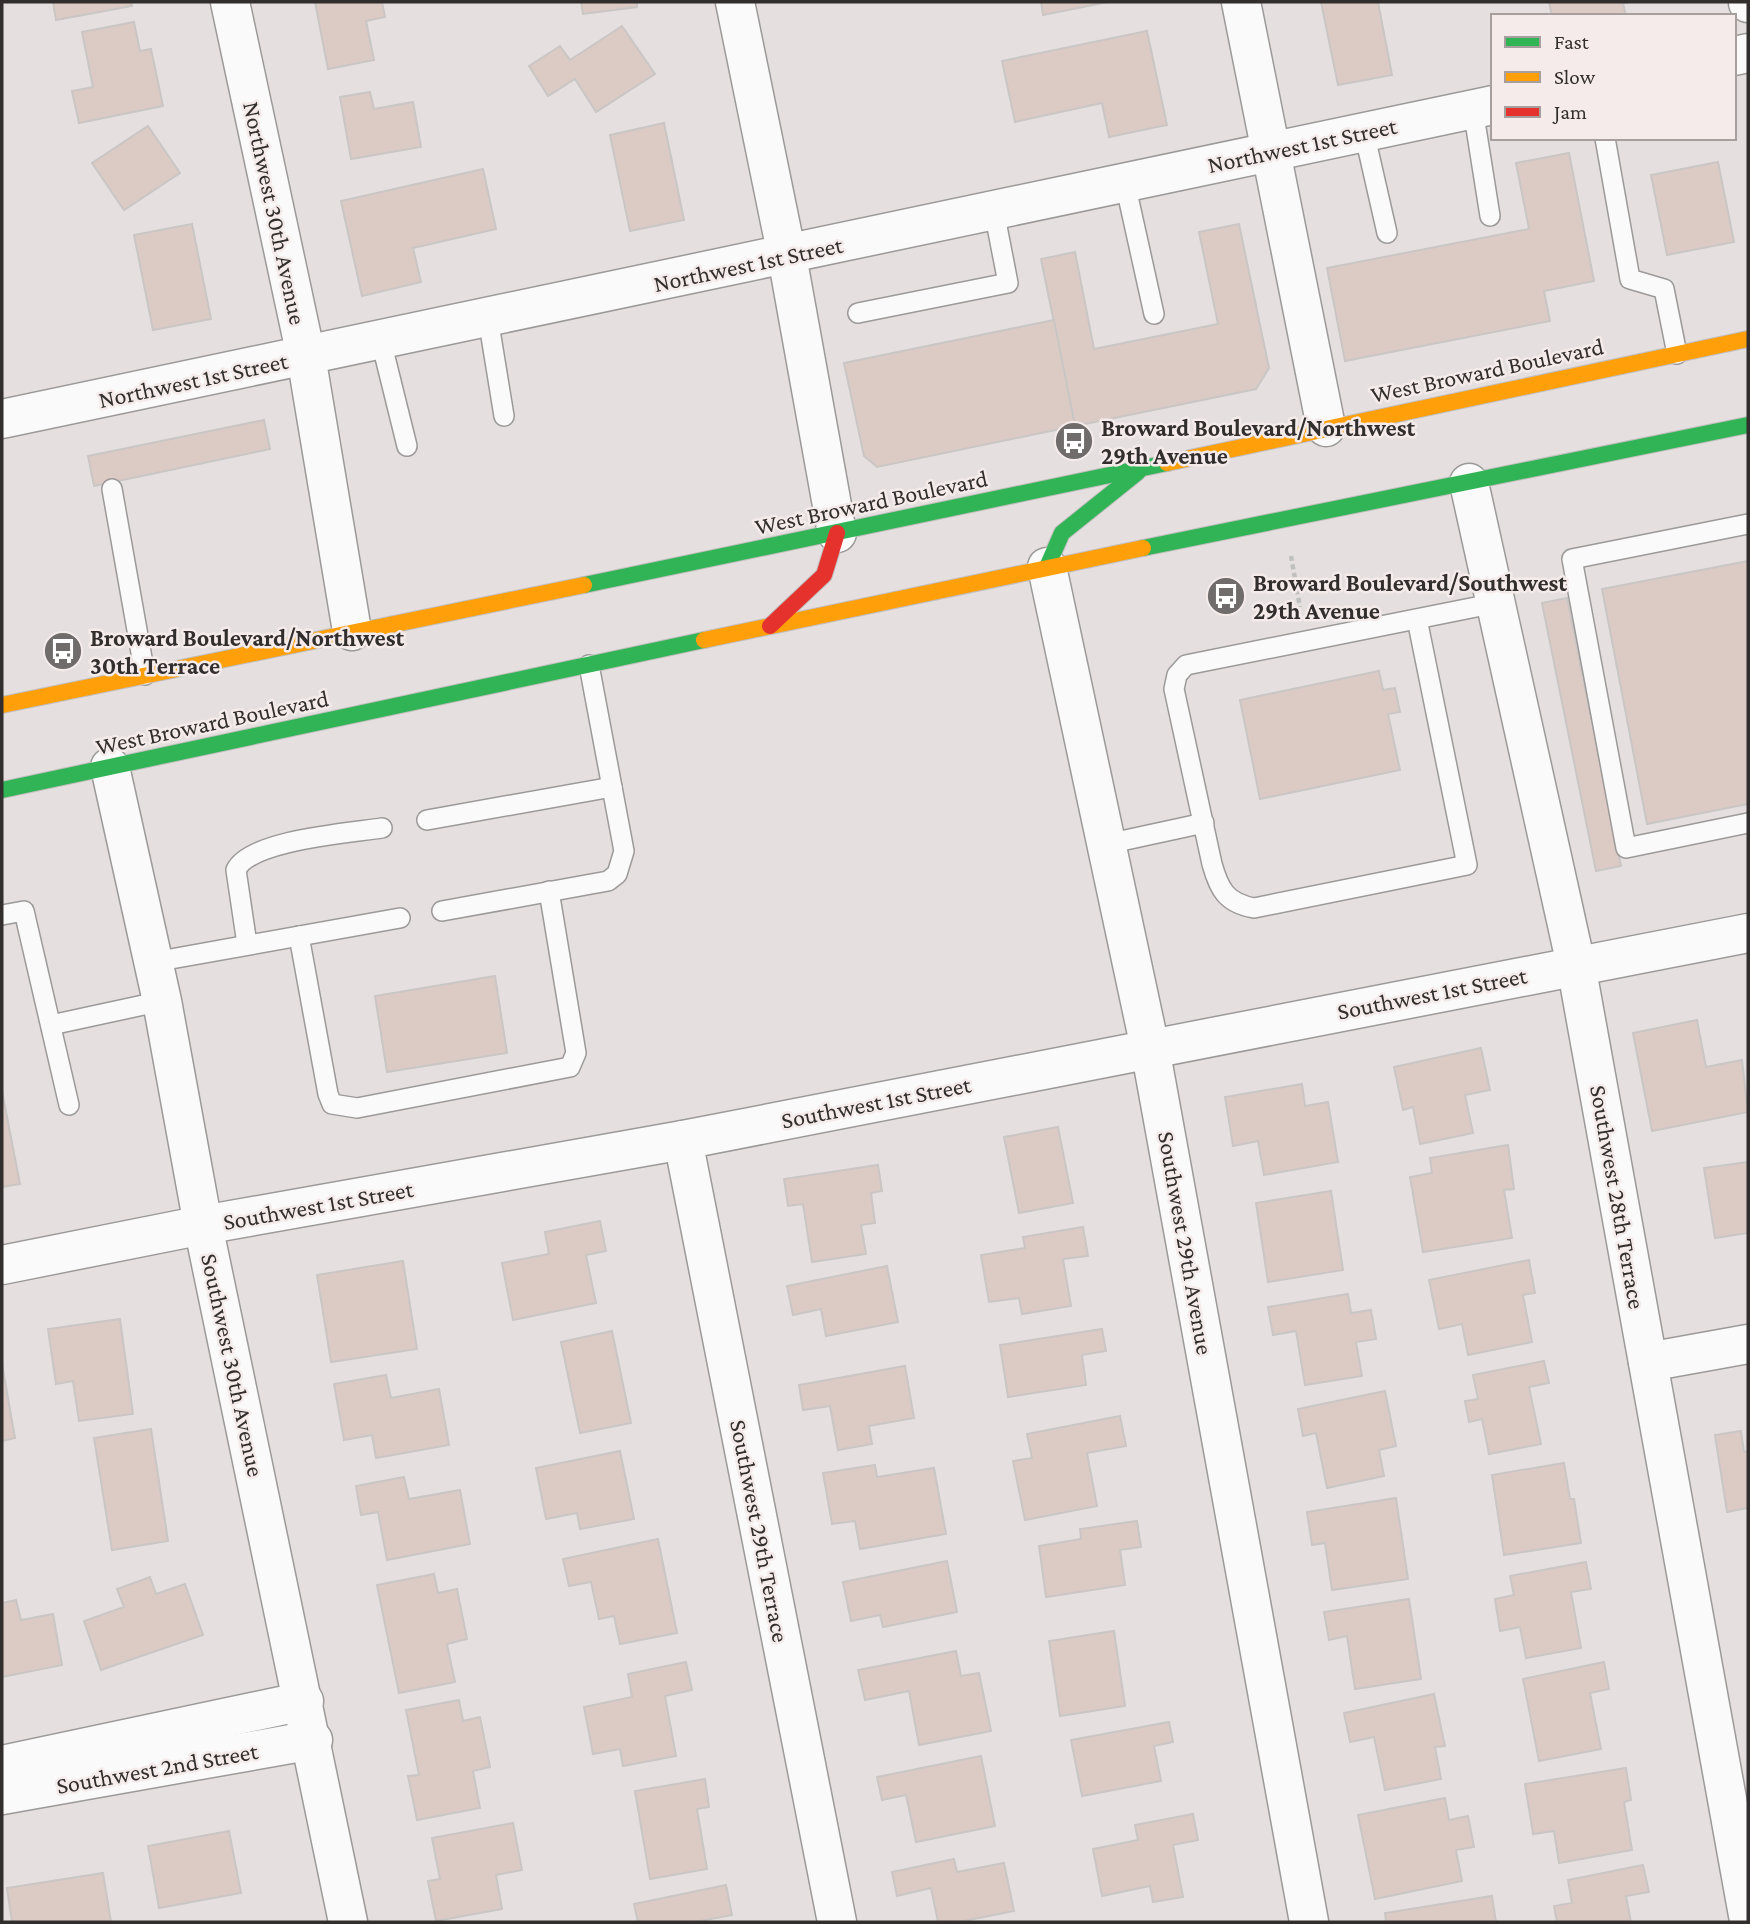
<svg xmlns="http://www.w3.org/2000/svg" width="1750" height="1924" viewBox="0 0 1750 1924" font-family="'Crimson Pro',serif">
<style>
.building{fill:#dbcbc4;stroke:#cac6c5;stroke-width:2}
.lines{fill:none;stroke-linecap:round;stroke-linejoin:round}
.lane-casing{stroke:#9c9999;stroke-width:22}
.street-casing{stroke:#9c9999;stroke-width:41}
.fast-casing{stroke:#c1bebe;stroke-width:18}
.slow-casing{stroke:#c1bebe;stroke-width:18}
.jam-casing{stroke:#c1bebe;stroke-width:18}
.path{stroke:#c1c0c0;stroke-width:4.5;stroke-dasharray:5 3.5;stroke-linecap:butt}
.lane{stroke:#fbfafa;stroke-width:19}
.street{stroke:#fbfafa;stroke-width:38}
.fast{stroke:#30b455;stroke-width:16}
.slow{stroke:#ff9f0a;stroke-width:16}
.jam{stroke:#e5322d;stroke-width:16}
.labels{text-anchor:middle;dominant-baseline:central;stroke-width:5;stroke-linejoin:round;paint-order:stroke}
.street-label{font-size:24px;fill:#312e2d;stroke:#f4ebea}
.poi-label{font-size:24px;font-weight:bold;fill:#312e2d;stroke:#f4ebea;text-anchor:start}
</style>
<rect width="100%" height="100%" fill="#e5e0df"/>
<!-- building -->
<g class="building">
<path d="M 53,2 L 131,2 L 132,6 L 56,20 Z"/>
<path d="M 315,2 L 382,2 L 385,17 L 366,21 L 374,60 L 328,69 Z"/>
<path d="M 581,2 L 637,2 L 637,7 L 583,14 Z"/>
<path d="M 1041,2 L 1108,2 L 1043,15 Z"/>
<path d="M 1321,2 L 1378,2 L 1392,75 L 1338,85 Z"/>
<path d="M 1549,2 L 1630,2 L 1623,3 L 1626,16 L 1552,16 Z"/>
<path d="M 134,22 L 140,51 L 151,49 L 163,106 L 79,123 L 72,91 L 93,87 L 82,32 Z"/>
<path d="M 622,26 L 655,74 L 596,112 L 575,79 L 548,96 L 529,66 L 560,46 L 570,60 Z"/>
<path d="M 1147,31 L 1167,125 L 1109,137 L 1102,103 L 1015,122 L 1002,61 Z"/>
<path d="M 370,92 L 374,109 L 413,102 L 421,147 L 351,159 L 340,97 Z"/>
<path d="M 664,123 L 684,220 L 630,231 L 610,135 Z"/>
<path d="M 148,126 L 180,173 L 124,210 L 92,163 Z"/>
<path d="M 1569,153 L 1594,281 L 1544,291 L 1550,321 L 1345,361 L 1327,268 L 1529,229 L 1516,163 Z"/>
<path d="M 1718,162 L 1734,242 L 1667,255 L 1651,175 Z"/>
<path d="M 483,169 L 496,229 L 413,248 L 421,282 L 362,296 L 341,201 Z"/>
<path d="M 192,224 L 211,319 L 153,330 L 134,235 Z"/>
<path d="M 1239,224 L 1269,368 L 1256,389 L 1075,426 L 1041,259 L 1075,252 L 1094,349 L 1218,324 L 1199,232 Z"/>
<path d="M 1054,320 L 1075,426 L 877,467 L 864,456 L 844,363 Z"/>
<path d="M 264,420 L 270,449 L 94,486 L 88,456 Z"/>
<path d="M 1748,561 L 1748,804 L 1647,824 L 1602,589 Z"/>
<path d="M 1567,598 L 1621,866 L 1596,871 L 1542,603 Z"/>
<path d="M 1379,671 L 1383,690 L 1395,688 L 1400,712 L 1388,714 L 1400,770 L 1260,799 L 1240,700 Z"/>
<path d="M 495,976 L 507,1053 L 387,1072 L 375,996 Z"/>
<path d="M 1697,1020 L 1706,1067 L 1742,1060 L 1748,1112 L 1652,1131 L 1633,1033 Z"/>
<path d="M 1481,1048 L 1490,1090 L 1465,1095 L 1473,1133 L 1420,1144 L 1413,1107 L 1403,1110 L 1394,1067 Z"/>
<path d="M 1302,1084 L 1305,1106 L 1328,1102 L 1338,1162 L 1264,1175 L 1258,1141 L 1233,1146 L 1225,1097 Z"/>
<path d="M 2,1091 L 20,1184 L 2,1187 Z"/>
<path d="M 1058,1127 L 1073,1203 L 1019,1213 L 1004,1137 Z"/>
<path d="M 1508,1145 L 1514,1189 L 1504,1190 L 1512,1238 L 1423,1252 L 1410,1177 L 1432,1173 L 1430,1158 Z"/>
<path d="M 1748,1162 L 1748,1233 L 1715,1238 L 1704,1168 Z"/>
<path d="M 878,1165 L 882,1191 L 871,1193 L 875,1223 L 861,1225 L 866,1254 L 812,1262 L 803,1204 L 788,1206 L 784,1179 Z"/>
<path d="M 1331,1191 L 1343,1270 L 1268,1282 L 1256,1203 Z"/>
<path d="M 600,1221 L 606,1251 L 586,1255 L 596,1303 L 513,1320 L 502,1263 L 549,1254 L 545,1232 Z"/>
<path d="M 1083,1227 L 1088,1256 L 1063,1259 L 1071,1306 L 1022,1314 L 1019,1298 L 989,1302 L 981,1255 L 1025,1248 L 1023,1237 Z"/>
<path d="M 1529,1260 L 1535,1293 L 1523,1295 L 1532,1342 L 1468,1355 L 1462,1324 L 1439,1329 L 1429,1280 Z"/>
<path d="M 403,1261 L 417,1349 L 331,1362 L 317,1275 Z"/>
<path d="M 887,1266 L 898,1322 L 826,1336 L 821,1309 L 793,1315 L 787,1286 Z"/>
<path d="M 1348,1294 L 1351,1313 L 1371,1310 L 1376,1339 L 1356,1342 L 1362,1376 L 1305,1385 L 1296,1331 L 1273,1335 L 1268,1307 Z"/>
<path d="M 120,1319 L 133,1414 L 79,1421 L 73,1381 L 56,1384 L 48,1329 Z"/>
<path d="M 1102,1329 L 1106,1351 L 1082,1355 L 1086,1385 L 1008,1397 L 1000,1345 Z"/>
<path d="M 612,1331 L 631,1423 L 580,1433 L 561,1342 Z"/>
<path d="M 1544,1361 L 1549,1383 L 1529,1387 L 1541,1444 L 1489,1454 L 1482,1419 L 1469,1422 L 1465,1401 L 1478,1399 L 1473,1375 Z"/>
<path d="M 2,1364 L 15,1438 L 2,1441 Z"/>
<path d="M 905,1366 L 914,1418 L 869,1426 L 872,1444 L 838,1450 L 830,1406 L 803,1410 L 799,1385 Z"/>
<path d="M 386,1375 L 391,1398 L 439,1389 L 449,1445 L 376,1458 L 372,1435 L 344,1440 L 334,1384 Z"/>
<path d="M 1385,1391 L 1396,1446 L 1379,1450 L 1384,1476 L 1327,1488 L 1316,1433 L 1303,1436 L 1298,1409 Z"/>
<path d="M 1120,1416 L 1126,1446 L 1087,1453 L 1097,1506 L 1025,1520 L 1013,1461 L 1032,1458 L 1027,1434 Z"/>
<path d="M 151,1429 L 168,1541 L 112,1550 L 94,1438 Z"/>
<path d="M 1741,1431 L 1744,1452 L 1748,1451 L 1748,1508 L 1727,1512 L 1715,1435 Z"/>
<path d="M 620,1451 L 634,1519 L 580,1529 L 577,1513 L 546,1519 L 536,1468 Z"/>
<path d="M 1564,1463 L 1570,1499 L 1574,1499 L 1581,1543 L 1504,1555 L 1492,1475 Z"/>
<path d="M 875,1465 L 877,1477 L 934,1468 L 946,1534 L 860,1549 L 855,1521 L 832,1524 L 823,1473 Z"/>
<path d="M 404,1477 L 409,1499 L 460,1490 L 470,1544 L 387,1560 L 378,1512 L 361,1515 L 356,1486 Z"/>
<path d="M 1396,1498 L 1408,1579 L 1332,1590 L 1325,1543 L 1312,1545 L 1307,1512 Z"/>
<path d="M 1137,1521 L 1141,1547 L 1120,1550 L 1125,1585 L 1046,1597 L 1039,1546 L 1081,1539 L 1080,1529 Z"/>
<path d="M 658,1539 L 677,1633 L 620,1644 L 614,1616 L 599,1619 L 591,1582 L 569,1586 L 563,1559 Z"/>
<path d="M 947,1561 L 957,1612 L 883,1627 L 880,1615 L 851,1621 L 843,1582 Z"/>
<path d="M 1586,1562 L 1591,1589 L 1571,1592 L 1581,1648 L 1526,1658 L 1520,1627 L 1500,1631 L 1495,1599 L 1514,1595 L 1510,1576 Z"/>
<path d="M 434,1574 L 438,1593 L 457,1589 L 467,1639 L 447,1644 L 455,1682 L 399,1693 L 377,1585 Z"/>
<path d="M 150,1577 L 156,1594 L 185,1584 L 203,1635 L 101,1670 L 84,1621 L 124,1607 L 117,1589 Z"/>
<path d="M 1409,1599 L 1421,1679 L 1355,1689 L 1347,1636 L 1329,1640 L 1324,1612 Z"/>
<path d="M 16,1600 L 21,1620 L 53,1614 L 62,1665 L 2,1677 L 2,1603 Z"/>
<path d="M 1114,1631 L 1125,1706 L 1060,1716 L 1049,1641 Z"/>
<path d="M 956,1651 L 961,1676 L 979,1673 L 991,1731 L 919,1745 L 909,1691 L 865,1700 L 858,1670 Z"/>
<path d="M 686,1662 L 692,1690 L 665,1696 L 676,1756 L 623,1766 L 620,1749 L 593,1754 L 584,1707 L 632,1697 L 628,1674 Z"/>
<path d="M 1604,1662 L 1609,1689 L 1590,1693 L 1601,1749 L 1539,1761 L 1523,1679 Z"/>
<path d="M 1434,1694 L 1445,1746 L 1435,1747 L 1441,1779 L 1385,1790 L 1374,1737 L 1350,1742 L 1344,1713 Z"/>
<path d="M 459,1700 L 463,1721 L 480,1717 L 490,1767 L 473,1771 L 480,1808 L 417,1820 L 408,1776 L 419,1775 L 406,1710 Z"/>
<path d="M 1169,1722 L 1173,1742 L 1154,1746 L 1161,1781 L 1082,1796 L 1071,1740 Z"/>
<path d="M 981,1756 L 995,1826 L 916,1842 L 906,1795 L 882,1800 L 877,1777 Z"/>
<path d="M 1626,1768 L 1631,1800 L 1624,1802 L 1632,1850 L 1559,1863 L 1554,1831 L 1533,1834 L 1525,1784 Z"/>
<path d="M 705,1779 L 709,1807 L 697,1809 L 707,1869 L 650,1879 L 635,1791 Z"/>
<path d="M 1445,1798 L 1449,1820 L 1468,1816 L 1474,1847 L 1456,1850 L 1462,1881 L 1375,1899 L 1358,1815 Z"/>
<path d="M 1193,1814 L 1198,1840 L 1173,1845 L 1183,1897 L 1153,1902 L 1150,1886 L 1102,1896 L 1093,1849 L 1138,1840 L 1135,1825 Z"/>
<path d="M 513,1823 L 522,1870 L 496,1875 L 502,1909 L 436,1921 L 428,1881 L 440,1879 L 432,1838 Z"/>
<path d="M 229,1831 L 241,1893 L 159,1908 L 148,1846 Z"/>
<path d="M 954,1859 L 957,1872 L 1004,1863 L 1014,1911 L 959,1922 L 938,1922 L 931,1888 L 897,1896 L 892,1872 Z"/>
<path d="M 1643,1865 L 1649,1892 L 1626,1896 L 1631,1922 L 1557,1922 L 1554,1906 L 1572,1903 L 1568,1880 Z"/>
<path d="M 103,1873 L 111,1922 L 12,1922 L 7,1888 Z"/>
<path d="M 726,1885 L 732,1915 L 695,1922 L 638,1922 L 634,1904 Z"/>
<path d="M 1492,1896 L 1496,1922 L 1386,1922 L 1385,1913 Z"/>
</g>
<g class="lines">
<!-- lane casing -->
<g class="lane-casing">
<g id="lane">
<path d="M 1473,109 L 1490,216"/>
<path d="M 1364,132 L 1387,233"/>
<path d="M 1605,138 L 1630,279 L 1664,289 L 1677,354"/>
<path d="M 1125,183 L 1154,314"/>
<path d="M 858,313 L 1008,283 L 994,211"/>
<path d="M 488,318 L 504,416"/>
<path d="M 381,341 L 407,446"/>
<path d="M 112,489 L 145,675"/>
<path d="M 1748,524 L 1572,559 L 1626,848 L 1748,823"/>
<path d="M 1417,619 L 1467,865 L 1254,908 C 1226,903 1219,889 1212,864 L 1174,689 L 1177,675 L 1186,665 L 1496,603"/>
<path d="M 427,820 L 612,787"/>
<path d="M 1107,844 L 1204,823"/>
<path d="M 442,911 L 608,881 L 617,874 L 624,851 L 589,665"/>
<path d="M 2,915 L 24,911 L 69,1105"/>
<path d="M 299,936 L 328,1094 L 332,1104 L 357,1108 L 570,1067 L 576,1053 L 549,891"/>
<path d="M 247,944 L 236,870 C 250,840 350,833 382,828"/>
<path d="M 154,962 L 400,918"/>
<path d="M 51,1025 L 162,1001"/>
</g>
</g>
<!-- street casing -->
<g class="street-casing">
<g id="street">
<path d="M 230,2 L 306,356 L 352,631"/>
<path d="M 735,2 L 787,256 L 837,533"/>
<path d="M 1241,2 L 1326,427"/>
<path d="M 1748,2 L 1748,3"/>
<path d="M 1734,56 L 1748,53"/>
<path d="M 2,419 L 1493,105"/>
<path d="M 1469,483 L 1576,965 L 1748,1915"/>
<path d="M 1047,567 L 1150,1048 L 1309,1922"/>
<path d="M 110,767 L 162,1001 L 203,1225 L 348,1922"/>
<path d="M 683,1140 L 837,1922"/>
<path d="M 2,1265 L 203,1225 L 683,1140 L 1748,933"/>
<path d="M 1648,1362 L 1748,1344"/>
<path d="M 2,1765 L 304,1701"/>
<path d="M 2,1795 L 313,1740"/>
</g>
</g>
<!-- fast casing -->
<g class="fast-casing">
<g id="fast">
<path d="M 1143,548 L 1748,425"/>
<path d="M 1047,567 L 1062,533 L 1138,472"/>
<path d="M 584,585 L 1167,463"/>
<path d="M 2,790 L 704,640"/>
</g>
</g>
<!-- slow casing -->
<g class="slow-casing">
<g id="slow">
<path d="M 1167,463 L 1748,339"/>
<path d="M 704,640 L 1143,548"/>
<path d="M 2,705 L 584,585"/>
</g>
</g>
<!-- jam casing -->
<g class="jam-casing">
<path id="jam" d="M 770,626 L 824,575 L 837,533"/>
</g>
<!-- path -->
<path class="path" d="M 1291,556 L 1300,607"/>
<!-- lane -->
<use href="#lane" class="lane"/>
<!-- street -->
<use href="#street" class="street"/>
<!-- fast -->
<use href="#fast" class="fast"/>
<!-- slow -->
<use href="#slow" class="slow"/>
<!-- jam -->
<use href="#jam" class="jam"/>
</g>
<!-- icons -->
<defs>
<g id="bus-disc" transform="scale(2.0125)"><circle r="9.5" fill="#706c6b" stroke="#f4ebea"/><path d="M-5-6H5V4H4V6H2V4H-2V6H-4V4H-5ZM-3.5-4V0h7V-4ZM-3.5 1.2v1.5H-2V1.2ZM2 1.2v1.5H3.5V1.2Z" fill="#fff"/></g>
</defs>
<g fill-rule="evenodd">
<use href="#bus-disc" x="1074" y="441"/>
<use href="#bus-disc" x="1226" y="596"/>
<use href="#bus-disc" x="63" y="651"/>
</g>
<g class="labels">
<!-- street labels -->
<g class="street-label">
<text transform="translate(1302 145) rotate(-12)">Northwest 1st Street</text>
<text transform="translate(275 213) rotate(78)">Northwest 30th Avenue</text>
<text transform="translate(748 264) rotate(-12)">Northwest 1st Street</text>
<text transform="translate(1487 370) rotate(-12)">West Broward Boulevard</text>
<text transform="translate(193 380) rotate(-12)">Northwest 1st Street</text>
<text transform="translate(871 502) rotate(-12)">West Broward Boulevard</text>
<text transform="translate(212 722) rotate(-12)">West Broward Boulevard</text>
<text transform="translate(1432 993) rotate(-11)">Southwest 1st Street</text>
<text transform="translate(876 1102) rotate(-11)">Southwest 1st Street</text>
<text transform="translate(1618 1197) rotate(80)">Southwest 28th Terrace</text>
<text transform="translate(318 1205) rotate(-10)">Southwest 1st Street</text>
<text transform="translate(1186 1243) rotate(80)">Southwest 29th Avenue</text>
<text transform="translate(233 1365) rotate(78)">Southwest 30th Avenue</text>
<text transform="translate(760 1531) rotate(79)">Southwest 29th Terrace</text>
<text transform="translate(157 1768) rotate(-10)">Southwest 2nd Street</text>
</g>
<!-- poi labels -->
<g class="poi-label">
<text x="1101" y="427">Broward Boulevard/Northwest<tspan x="1101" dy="28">29th Avenue</tspan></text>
<text x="1253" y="582">Broward Boulevard/Southwest<tspan x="1253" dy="28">29th Avenue</tspan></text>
<text x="90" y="637">Broward Boulevard/Northwest<tspan x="90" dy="28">30th Terrace</tspan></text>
</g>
</g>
<!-- border -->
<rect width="1750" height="1924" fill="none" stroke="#312e2d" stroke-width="7"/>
<!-- legend -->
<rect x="1491" y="14" width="245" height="126" fill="#f4ebea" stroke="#a69f9e" stroke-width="2"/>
<rect x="1505" y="37" width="35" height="10" fill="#30b455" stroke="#a69f9e" stroke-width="2"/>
<text x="1554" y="49" font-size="21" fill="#312e2d">Fast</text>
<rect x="1505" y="72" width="35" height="10" fill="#ff9f0a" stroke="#a69f9e" stroke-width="2"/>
<text x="1554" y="84" font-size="21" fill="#312e2d">Slow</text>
<rect x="1505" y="107" width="35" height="10" fill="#e5322d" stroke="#a69f9e" stroke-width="2"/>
<text x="1554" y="119" font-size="21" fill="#312e2d">Jam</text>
</svg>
